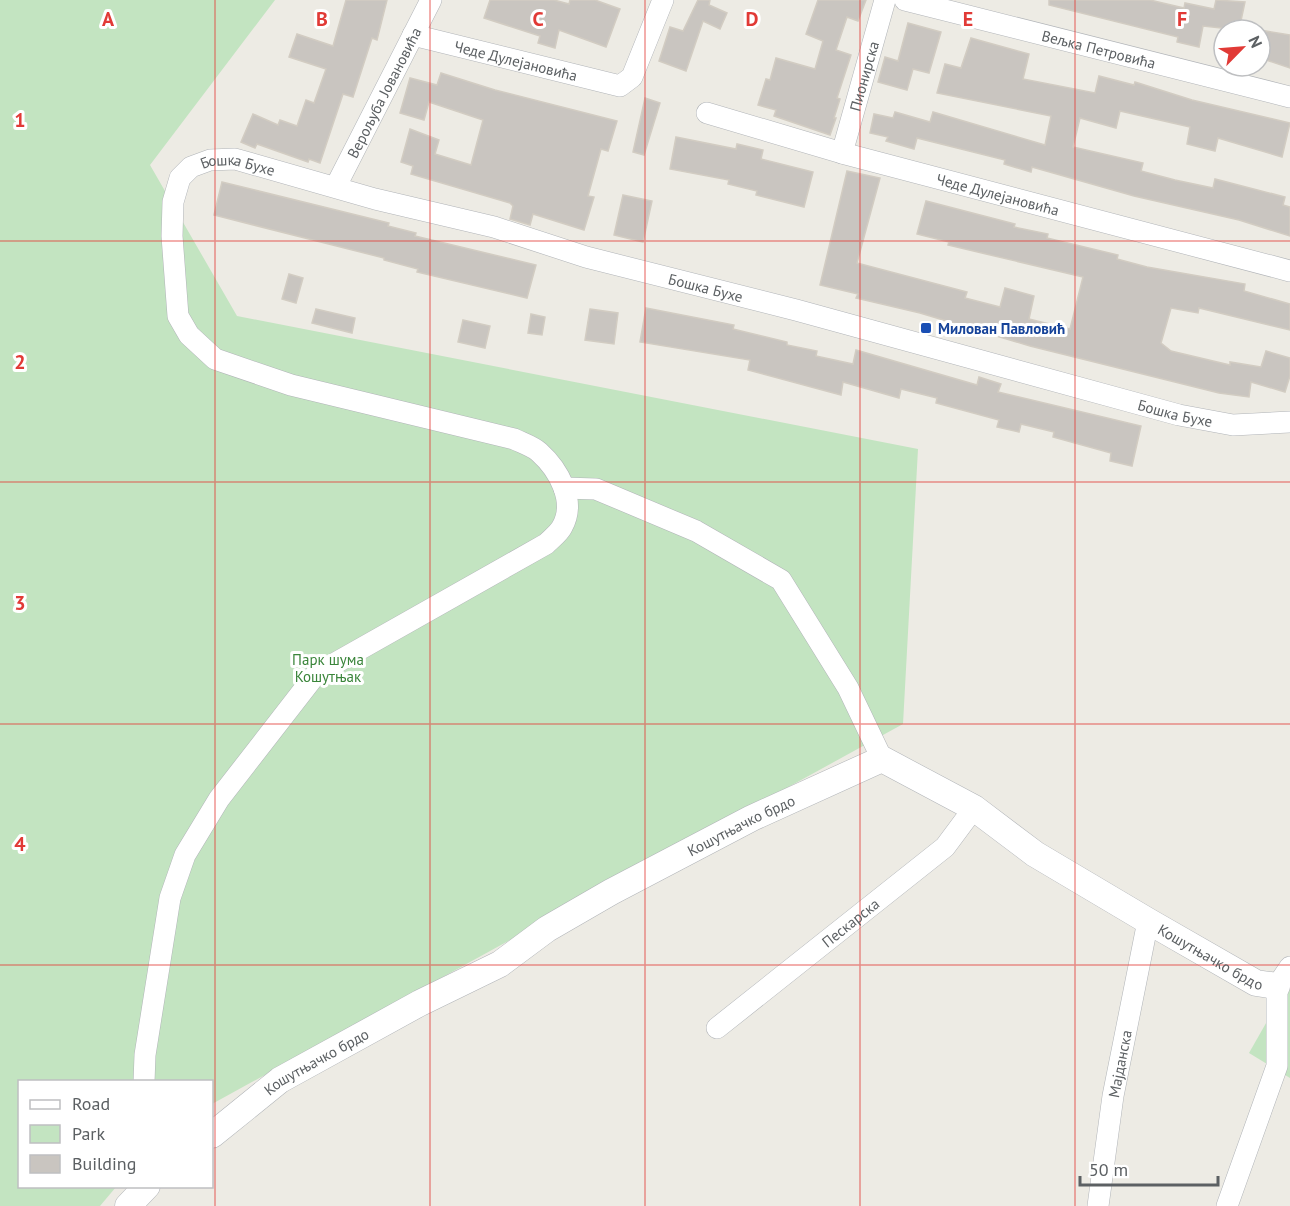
<svg xmlns="http://www.w3.org/2000/svg" width="1290" height="1206" viewBox="0 0 1290 1206" font-family="'PT Sans',sans-serif">
<style>
.green{fill:#c3e4c1}
.building{fill:#c9c5c0;stroke:#d2ccc2;stroke-width:1.5}
.lines{fill:none;stroke-linecap:round;stroke-linejoin:round}
.minor-casing{stroke:#b1b4b8;stroke-width:22}
.tertiary-casing{stroke:#b1b4b8;stroke-width:27}
.minor{stroke:#fff;stroke-width:21}
.tertiary{stroke:#fff;stroke-width:26}
.grid{fill:none;stroke:#e13a36;stroke-width:1.5;stroke-opacity:0.55}
.transit-dot{fill:#1a4fb4;stroke:#fff;stroke-width:2}
.labels{text-anchor:middle;dominant-baseline:central;stroke-width:6;stroke-linejoin:round;paint-order:stroke}
.street-label{font-size:15px;fill:#5c6063;stroke:#fff}
.transit-label{font-size:15px;font-weight:bold;fill:#164399;stroke:#fff;text-anchor:start}
.park-label{font-size:15px;fill:#3a853a;stroke:#fff}
.grid-label{font-size:20px;text-anchor:middle;font-weight:bold;fill:#e13a36;stroke:#fff;stroke-width:6;stroke-linejoin:round;paint-order:stroke}
</style>
<rect width="100%" height="100%" fill="#edebe4"/>
<!-- green -->
<g class="green">
<path d="M 0,0 L 275,0 L 150,165 L 237,316 L 918,449 L 903,724 L 212,1104 L 212,1082 L 20,1082 L 20,1186 L 116,1187 L 100,1206 L 0,1206 Z"/>
<path d="M 1290,981 L 1290,1078 L 1249,1053 Z"/>
</g>
<!-- building -->
<g class="building">
<path d="M 346,0 L 387,0 L 377,40 L 372,38 L 353,97 L 343,94 L 320,163 L 309,159 L 308,162 L 257,144 L 255,148 L 241,142 L 253,114 L 278,125 L 280,120 L 297,126 L 306,100 L 314,103 L 326,69 L 289,57 L 297,34 L 333,46 Z"/>
<path d="M 490,0 L 554,0 L 569,4 L 570,0 L 595,0 L 620,9 L 606,47 L 559,30 L 555,48 L 538,43 L 540,36 L 484,18 Z"/>
<path d="M 698,0 L 710,0 L 709,5 L 727,13 L 720,29 L 703,21 L 686,71 L 659,61 L 670,27 L 683,31 Z"/>
<path d="M 818,0 L 866,0 L 858,21 L 847,17 L 836,50 L 851,55 L 837,98 L 840,99 L 834,118 L 836,118 L 830,135 L 774,116 L 776,110 L 758,105 L 766,79 L 770,80 L 776,58 L 815,69 L 823,41 L 806,34 Z"/>
<path d="M 1049,0 L 1150,0 L 1184,8 L 1185,3 L 1214,9 L 1216,0 L 1245,2 L 1239,30 L 1203,26 L 1199,47 L 1177,42 L 1178,37 L 1049,5 Z"/>
<path d="M 908,23 L 941,32 L 929,73 L 913,69 L 907,90 L 878,82 L 885,57 L 898,61 Z"/>
<path d="M 1260,30 L 1290,35 L 1290,68 L 1260,58 Z"/>
<path d="M 971,38 L 1029,54 L 1023,79 L 1095,93 L 1099,76 L 1134,85 L 1135,82 L 1192,100 L 1290,123 L 1282,157 L 1218,138 L 1215,151 L 1187,144 L 1190,127 L 1120,111 L 1116,128 L 1080,118 L 1073,147 L 1143,163 L 1141,171 L 1175,180 L 1213,188 L 1215,179 L 1285,197 L 1283,205 L 1290,207 L 1290,236 L 1239,220 L 1134,196 L 1032,167 L 1031,172 L 1004,164 L 1005,160 L 917,138 L 914,149 L 886,141 L 888,137 L 870,133 L 874,114 L 893,118 L 895,112 L 930,122 L 933,112 L 1045,145 L 1051,116 L 937,93 L 945,64 L 961,68 Z"/>
<path d="M 441,73 L 495,90 L 617,121 L 608,151 L 601,149 L 588,196 L 594,197 L 584,230 L 533,214 L 530,225 L 510,219 L 513,206 L 510,203 L 411,174 L 413,166 L 401,162 L 410,129 L 439,140 L 435,154 L 471,165 L 483,120 L 429,102 L 424,120 L 400,113 L 410,78 L 437,85 Z"/>
<path d="M 645,98 L 660,103 L 644,155 L 633,152 Z"/>
<path d="M 676,137 L 736,149 L 737,144 L 763,150 L 761,159 L 813,172 L 804,207 L 756,195 L 757,191 L 728,184 L 729,180 L 670,169 Z"/>
<path d="M 847,171 L 880,178 L 857,263 L 967,292 L 965,298 L 1000,307 L 1005,288 L 1034,296 L 1029,319 L 1070,329 L 1083,277 L 948,245 L 949,242 L 917,234 L 926,201 L 1015,224 L 1014,227 L 1048,234 L 1047,238 L 1118,255 L 1117,259 L 1147,267 L 1245,284 L 1244,291 L 1290,304 L 1290,330 L 1199,308 L 1198,313 L 1171,308 L 1161,343 L 1171,351 L 1230,365 L 1230,362 L 1261,367 L 1266,351 L 1290,358 L 1290,376 L 1285,392 L 1251,382 L 1249,397 L 1219,393 L 1030,346 L 920,313 L 856,298 L 858,294 L 820,285 Z"/>
<path d="M 222,182 L 389,223 L 388,226 L 416,233 L 415,236 L 536,265 L 527,298 L 417,272 L 418,269 L 384,260 L 384,258 L 214,215 Z"/>
<path d="M 623,195 L 652,201 L 643,242 L 614,235 Z"/>
<path d="M 289,274 L 303,278 L 296,303 L 282,299 Z"/>
<path d="M 646,308 L 734,325 L 733,329 L 787,342 L 787,345 L 817,351 L 816,356 L 853,364 L 856,350 L 977,385 L 979,377 L 1001,384 L 998,392 L 1141,426 L 1132,466 L 1110,461 L 1111,453 L 1053,437 L 1054,432 L 1021,424 L 1019,432 L 997,427 L 999,420 L 936,403 L 937,398 L 901,389 L 899,398 L 843,382 L 841,395 L 748,370 L 750,360 L 640,342 Z"/>
<path d="M 316,309 L 355,318 L 352,333 L 312,323 Z"/>
<path d="M 590,309 L 618,313 L 614,344 L 585,340 Z"/>
<path d="M 531,314 L 545,317 L 542,335 L 528,333 Z"/>
<path d="M 463,320 L 490,326 L 485,348 L 458,342 Z"/>
</g>
<g class="lines">
<!-- minor casing -->
<g class="minor-casing">
<g id="minor">
<path id="s1" d="M 905,0 L 1290,97"/>
<path id="s2" d="M 413,35 L 620,86 L 632,77 L 663,0"/>
<path id="s3" d="M 707,113 L 842,153 L 1290,271"/>
<path id="s4" d="M 842,153 L 885,0"/>
<path id="s5" d="M 336,186 L 431,0"/>
<path d="M 564,488 L 596,489 L 696,531 L 781,580 L 848,688 L 882,759"/>
<path id="s6" d="M 717,1028 L 945,847 L 974,808"/>
<path id="s7" d="M 144,1082 L 145,1055 L 170,898 L 185,855 L 219,799 L 316,674 L 546,544 C 551,539 559,533 562,527 C 577,501 558,469 539,452 C 532,446 522,443 514,439 L 291,385 L 215,359 L 189,335 L 178,316 L 172,236 L 173,202 L 180,178 L 191,167 L 210,160 L 235,159 L 375,199 L 494,227 L 586,257 L 796,310 L 1179,415 L 1233,425 L 1290,422"/>
<path id="s8" d="M 1098,1206 L 1113,1096 L 1148,921"/>
<path d="M 1227,1206 L 1277,1066 L 1277,986 L 1290,967"/>
</g>
</g>
<!-- tertiary casing -->
<g class="tertiary-casing">
<g id="tertiary">
<path id="s9" d="M 212,1135 L 280,1080 L 420,1003 L 500,964 L 547,929 L 611,892 L 752,818 L 882,759 L 974,808 L 1035,854 L 1148,921 L 1256,983 L 1277,986"/>
<path d="M 128,1206 L 147,1186"/>
</g>
</g>
<!-- minor -->
<use href="#minor" class="minor"/>
<!-- tertiary -->
<use href="#tertiary" class="tertiary"/>
</g>
<!-- grid -->
<path class="grid" d="M 215,0 L 215,1206M 430,0 L 430,1206M 645,0 L 645,1206M 860,0 L 860,1206M 1075,0 L 1075,1206M 0,241 L 1290,241M 0,482 L 1290,482M 0,724 L 1290,724M 0,965 L 1290,965"/>
<!-- markers -->
<rect class="transit-dot" x="920" y="322" width="12" height="12" rx="3"/>
<g class="labels">
<!-- street labels -->
<g class="street-label">
<text stroke="none"><textPath href="#s1" startOffset="200">Вељка Петровића</textPath></text>
<text stroke="none"><textPath href="#s2" startOffset="106">Чеде Дулејановића</textPath></text>
<text stroke="none"><textPath href="#s4" startOffset="80">Пионирска</textPath></text>
<text stroke="none"><textPath href="#s5" startOffset="105">Верољуба Јовановића</textPath></text>
<text stroke="none"><textPath href="#s7" startOffset="1426">Бошка Бухе</textPath></text>
<text stroke="none"><textPath href="#s3" startOffset="302">Чеде Дулејановића</textPath></text>
<text stroke="none"><textPath href="#s7" startOffset="1911">Бошка Бухе</textPath></text>
<text stroke="none"><textPath href="#s7" startOffset="2397">Бошка Бухе</textPath></text>
<text stroke="none"><textPath href="#s9" startOffset="615">Кошутњачко брдо</textPath></text>
<text stroke="none"><textPath href="#s6" startOffset="170">Пескарска</textPath></text>
<text stroke="none"><textPath href="#s9" startOffset="1155">Кошутњачко брдо</textPath></text>
<text stroke="none"><textPath href="#s9" startOffset="128">Кошутњачко брдо</textPath></text>
<text stroke="none"><textPath href="#s8" startOffset="144">Мајданска</textPath></text>
</g>
<!-- transit labels -->
<g class="transit-label">
<text x="938" y="328">Милован Павловић</text>
</g>
<!-- park labels -->
<g class="park-label">
<text x="328" y="659">Парк шума<tspan x="328" dy="17">Кошутњак</tspan></text>
</g>
</g>
<g class="grid-label">
<text x="108" y="26">A</text>
<text x="322" y="26">B</text>
<text x="538" y="26">C</text>
<text x="752" y="26">D</text>
<text x="968" y="26">E</text>
<text x="1182" y="26">F</text>
<text x="20" y="127">1</text>
<text x="20" y="369">2</text>
<text x="20" y="610">3</text>
<text x="20" y="851">4</text>
</g>
<!-- legend -->
<rect x="18" y="1080" width="195" height="108" fill="#ffffff" stroke="#bebfc1" stroke-width="1.5"/>
<rect x="30" y="1100" width="30" height="9" fill="#ffffff" stroke="#bebfc1" stroke-width="1.5"/>
<text x="72" y="1110" font-size="18" fill="#5c6063">Road</text>
<rect x="30" y="1125" width="30" height="18" fill="#c3e4c1" stroke="#bebfc1" stroke-width="1.5"/>
<text x="72" y="1140" font-size="18" fill="#5c6063">Park</text>
<rect x="30" y="1155" width="30" height="18" fill="#c9c5c0" stroke="#bebfc1" stroke-width="1.5"/>
<text x="72" y="1170" font-size="18" fill="#5c6063">Building</text>
<!-- north arrow -->
<g transform="translate(1242 48) rotate(65)"><circle r="28" fill="#ffffff" stroke="#bebfc1" stroke-width="1.5"/>
<path d="M0-4.5L10 22L0 15L-10 22Z" fill="#e13a36"/>
<text y="-9" font-size="16" font-weight="bold" text-anchor="middle" fill="#5c6063">N</text>
</g>
<!-- scale -->
<path d="M1080 1176v9h138v-9" fill="none" stroke="#5c6063" stroke-width="3"/>
<text x="1089" y="1176" font-size="18" fill="#5c6063" stroke="#ffffff" stroke-width="4.5" paint-order="stroke">50 m</text>
</svg>
